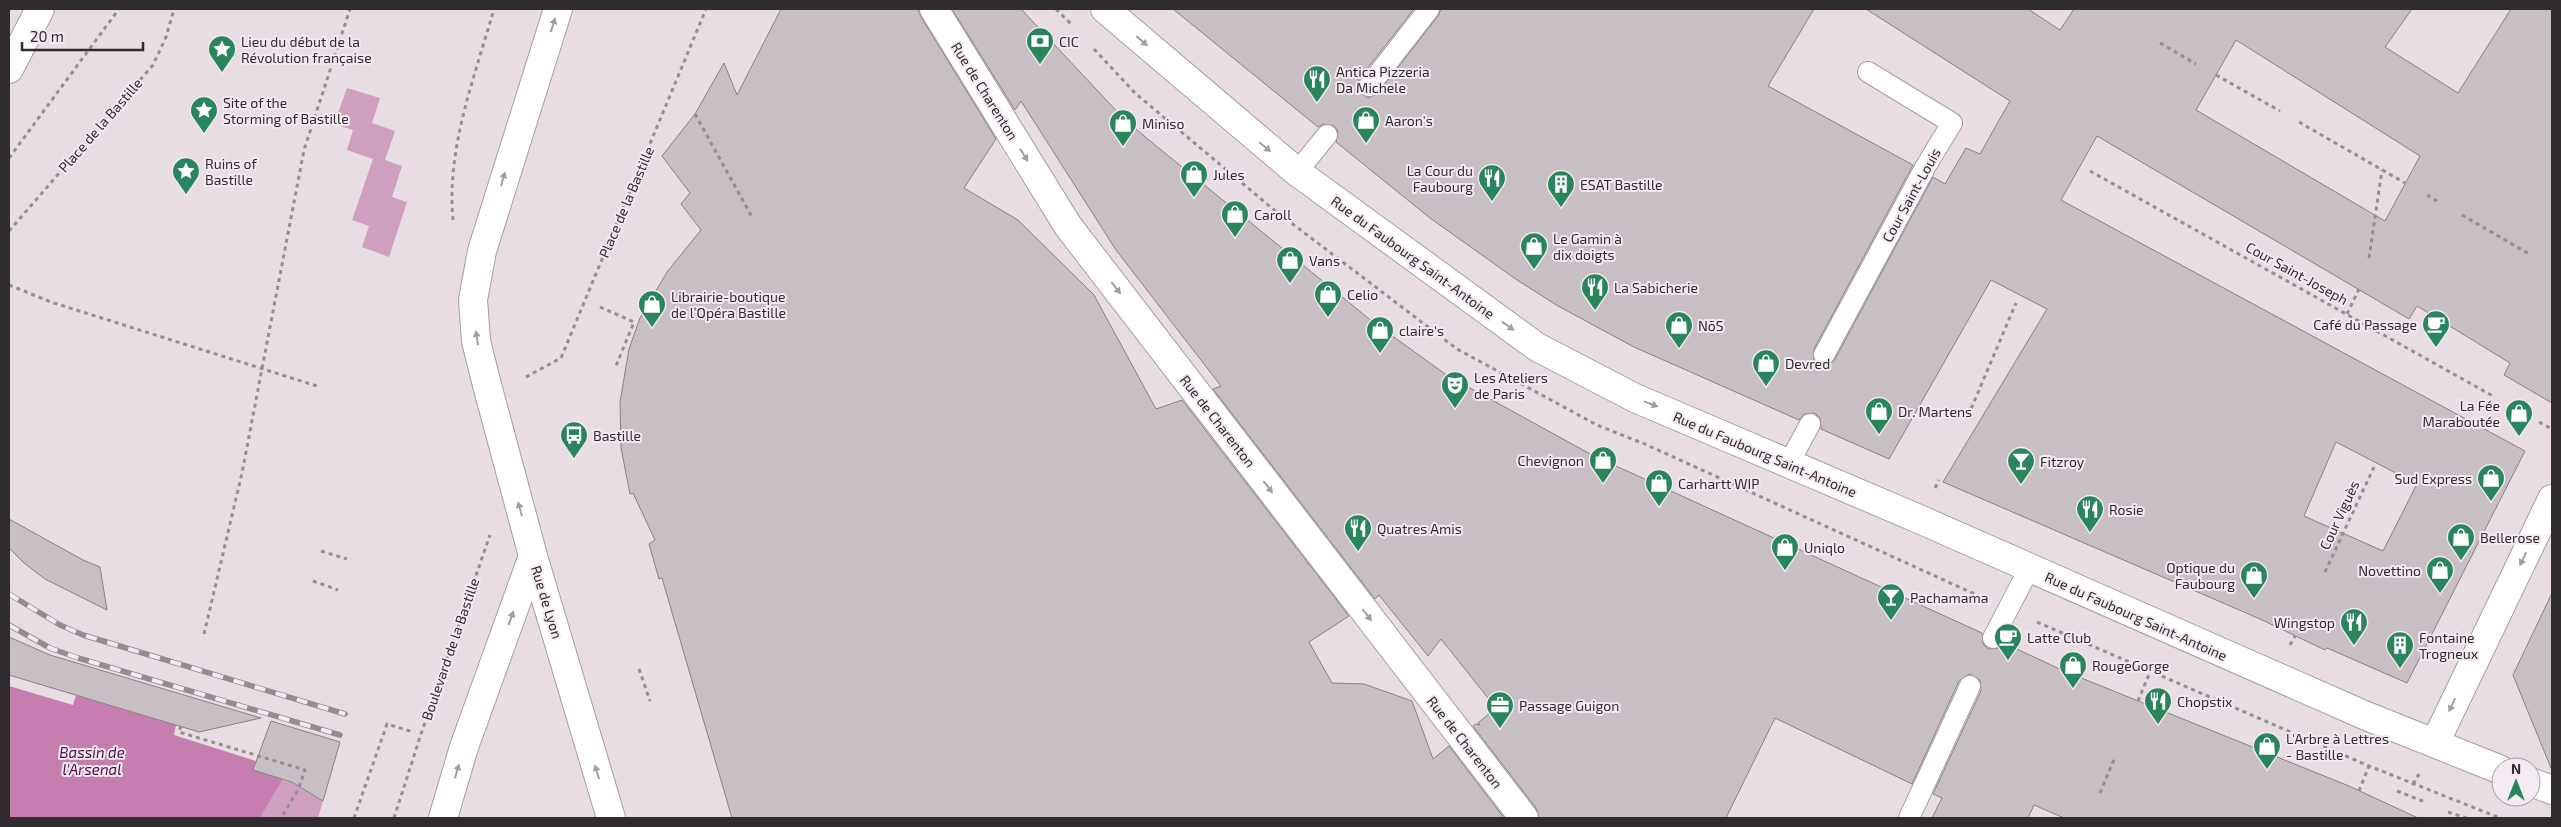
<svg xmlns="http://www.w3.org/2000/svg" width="2561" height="827" viewBox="0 0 2561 827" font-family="'Exo 2',sans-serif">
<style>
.green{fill:#cea0be}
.water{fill:#c57eaf}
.building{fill:#c8bfc5;stroke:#8a8186;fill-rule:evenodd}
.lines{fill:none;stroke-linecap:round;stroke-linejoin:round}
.service-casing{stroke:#a79ea4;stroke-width:22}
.minor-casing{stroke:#a79ea4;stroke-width:30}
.secondary-casing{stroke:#a79ea4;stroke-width:30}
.primary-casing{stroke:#a79ea4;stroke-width:30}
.path{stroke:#958e92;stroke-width:3;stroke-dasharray:4 4;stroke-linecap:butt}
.service{stroke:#fff;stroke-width:20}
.minor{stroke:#fff;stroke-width:28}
.secondary{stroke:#fff;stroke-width:28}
.primary{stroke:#fff;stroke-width:28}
.rail-casing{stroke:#938c90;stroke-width:5.5}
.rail{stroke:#f4eaf1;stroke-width:4;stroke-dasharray:11;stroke-linecap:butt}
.oneway{fill:#a1a0a1}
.labels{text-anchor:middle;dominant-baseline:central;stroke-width:4;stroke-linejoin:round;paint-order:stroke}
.poi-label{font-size:14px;fill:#2f2b2e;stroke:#f4eaf1;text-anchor:start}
.street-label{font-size:14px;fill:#2f2b2e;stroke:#f4eaf1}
.water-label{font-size:15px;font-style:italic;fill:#4f0f40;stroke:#f4eaf1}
</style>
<rect width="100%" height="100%" fill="#e7dde3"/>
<!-- green -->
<g class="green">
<path d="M 347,88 L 380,98 L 372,123 L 395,131 L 385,160 L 402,166 L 392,197 L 407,202 L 389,257 L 362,247 L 369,226 L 352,220 L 373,159 L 347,150 L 353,130 L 334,124 Z"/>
<path d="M 283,779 L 292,782 L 323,801 L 318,818 L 260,818 Z"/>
</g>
<!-- water -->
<path class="water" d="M 9,686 L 73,705 L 76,695 L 176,725 L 174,735 L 256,761 L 253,770 L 283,779 L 260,818 L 9,818 Z"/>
<!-- building -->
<g class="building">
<path d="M 781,9 L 918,9 L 921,17 L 996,139 L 964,188 L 1018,220 L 1094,295 L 1156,409 L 1182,400 L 1349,616 L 1309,642 L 1332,683 L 1364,684 L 1412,701 L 1433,759 L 1449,746 L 1504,818 L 732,818 L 662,578 L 659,579 L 649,544 L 655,540 L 633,493 L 630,494 L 621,448 L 620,402 L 629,349 L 640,318 L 667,272 L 701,230 L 681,204 L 690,193 L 662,156 L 695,114 L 724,63 L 737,95 Z"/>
<path d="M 952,9 L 1021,9 L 1125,120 L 1155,145 L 1373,322 L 1448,376 L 1492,400 L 1592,455 L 1982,633 L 1983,644 L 1988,649 L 1999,648 L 2004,643 L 2064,671 L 2349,786 L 2418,818 L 2064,818 L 2034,805 L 2028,818 L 1932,818 L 1942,798 L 1933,794 L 1981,691 L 1980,680 L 1969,674 L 1959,681 L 1912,784 L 1775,718 L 1726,818 L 1539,818 L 1536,808 L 1473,726 L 1476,724 L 1480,725 L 1478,723 L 1496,708 L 1441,639 L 1428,656 L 1379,595 L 1375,599 L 1213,389 L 1221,386 L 1116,250 L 1021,101 L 1015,110 Z"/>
<path d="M 1173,9 L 1414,9 L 1359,79 L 1358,91 L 1368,98 L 1378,93 L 1438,16 L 1441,9 L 1814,9 L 1768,86 L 1913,165 L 1814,349 L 1814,361 L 1824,367 L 1834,361 L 1933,177 L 1945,184 L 1966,148 L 1980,154 L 2010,101 L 1866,9 L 2028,9 L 2060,30 L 2074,9 L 2412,9 L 2385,47 L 2458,93 L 2511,9 L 2552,9 L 2552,403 L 2504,375 L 2510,363 L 2417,306 L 2409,319 L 2097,136 L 2061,200 L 2525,451 L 2407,683 L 2327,648 L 2325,650 L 2260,619 L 1943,482 L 2047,309 L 1991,280 L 1889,459 L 1821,429 L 1820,418 L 1815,413 L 1804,414 L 1799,420 L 1634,347 L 1558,306 L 1517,280 L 1430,218 L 1336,142 L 1338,131 L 1334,126 L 1323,124 L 1318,127 ZM 2236,40 L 2420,156 L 2385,221 L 2196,110 ZM 2336,442 L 2417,484 L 2383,551 L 2304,516 Z"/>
<path d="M 9,519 L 83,560 L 100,567 L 107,610 L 45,579 L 24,563 L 9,548 Z"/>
<path d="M 2552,593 L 2552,767 L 2551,768 L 2513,675 Z"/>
<path d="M 9,637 L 50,655 L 261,718 L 199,732 L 9,675 Z"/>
<path d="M 271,721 L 340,742 L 323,801 L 292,782 L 253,770 Z"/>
</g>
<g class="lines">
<!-- service casing -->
<g class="service-casing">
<g id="service">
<path d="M 1369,86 L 1429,9"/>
<path d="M 1297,172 L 1327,135"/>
<path d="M 1824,355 L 1927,164 L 1952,123 L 1868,72"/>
<path d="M 1788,465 L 1810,424"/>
<path d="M 1993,638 L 2029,569"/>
<path d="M 1909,818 L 1970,686"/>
</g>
</g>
<!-- minor casing -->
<g class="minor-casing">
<g id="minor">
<path d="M 934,9 L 1068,226 L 1524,818"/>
<path d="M 2435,743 L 2552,499"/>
</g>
</g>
<!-- secondary casing -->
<g class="secondary-casing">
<g id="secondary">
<path d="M 558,9 L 482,251 L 473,300 L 476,341 L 487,385 L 533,556 L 611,818"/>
<path d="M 443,818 L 464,747 L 533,556"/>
</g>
</g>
<!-- primary casing -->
<g class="primary-casing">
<g id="primary">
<path d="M 1105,9 L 1297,172 L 1537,347 L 1635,398 L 1919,519 L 2364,715 L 2501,770"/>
<path d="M 9,69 L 40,9"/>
<path d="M 2531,782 L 2552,790"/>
</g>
</g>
<!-- path -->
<g class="path">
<path d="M 1056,9 L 1073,26"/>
<path d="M 2160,43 L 2196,64"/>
<path d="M 1094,49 L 1135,93 L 1273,209 L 1457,349 L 1597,425 L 1647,445 L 1979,596"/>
<path d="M 2216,75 L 2280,111"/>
<path d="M 695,114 L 752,217"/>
<path d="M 2299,122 L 2405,183"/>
<path d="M 9,158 L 119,9"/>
<path d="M 2090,171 L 2493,396"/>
<path d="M 2427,195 L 2437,201"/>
<path d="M 2462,215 L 2531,255"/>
<path d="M 453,220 C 446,149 475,76 494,9"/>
<path d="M 9,231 L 153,65 L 166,37 L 174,9"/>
<path d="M 2369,258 L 2382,170"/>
<path d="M 9,285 L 51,302 L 317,386"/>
<path d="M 600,307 L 634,322 L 616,366"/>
<path d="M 2347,314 L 2359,289"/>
<path d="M 526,377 L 561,358 L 706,9"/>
<path d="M 1968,416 L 2016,303"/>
<path d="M 2539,422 L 2552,429"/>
<path d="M 1935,488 L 1939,480"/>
<path d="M 321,551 L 347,559"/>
<path d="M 2325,572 L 2374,467"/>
<path d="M 313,581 L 338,590"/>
<path d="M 2037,622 L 2369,766 L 2500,818"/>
<path d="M 204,634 L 242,473 L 304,150 L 350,9"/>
<path d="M 2290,645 L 2295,636"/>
<path d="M 639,669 L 650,701"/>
<path d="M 2138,701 L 2150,672"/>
<path d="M 181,726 L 179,732 L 305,770 L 298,790 L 281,818"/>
<path d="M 2413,784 L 2419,774"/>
<path d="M 2359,791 L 2369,766"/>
<path d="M 2397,791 L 2425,802"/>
<path d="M 2100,793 L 2115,757"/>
<path d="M 2448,812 L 2466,818"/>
<path d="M 354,818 L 387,724 L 413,732"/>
<path d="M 394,818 L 421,734 L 490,535"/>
</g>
<!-- service -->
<use href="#service" class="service"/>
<!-- minor -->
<use href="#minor" class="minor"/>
<!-- secondary -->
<use href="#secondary" class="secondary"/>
<!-- primary -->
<use href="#primary" class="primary"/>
<!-- rail casing -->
<g class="rail-casing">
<g id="rail">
<path d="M 9,594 L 60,625 L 83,635 L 345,714"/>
<path d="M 9,625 L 50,648 L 78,658 L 340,735"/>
</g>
</g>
<!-- rail -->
<use href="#rail" class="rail"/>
</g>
<!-- one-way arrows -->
<defs><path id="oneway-solid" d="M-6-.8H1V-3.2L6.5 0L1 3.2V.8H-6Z" transform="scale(1.25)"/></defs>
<g class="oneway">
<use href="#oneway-solid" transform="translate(553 25) rotate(-72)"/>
<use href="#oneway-solid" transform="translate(1142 41) rotate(41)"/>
<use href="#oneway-solid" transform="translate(1265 147) rotate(39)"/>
<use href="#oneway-solid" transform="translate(1024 155) rotate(58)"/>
<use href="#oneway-solid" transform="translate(503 179) rotate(-74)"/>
<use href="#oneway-solid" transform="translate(1116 288) rotate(52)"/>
<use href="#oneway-solid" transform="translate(1508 326) rotate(36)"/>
<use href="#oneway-solid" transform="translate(477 338) rotate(-98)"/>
<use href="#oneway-solid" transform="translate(1651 404) rotate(21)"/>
<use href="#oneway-solid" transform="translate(1268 487) rotate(52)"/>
<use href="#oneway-solid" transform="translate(520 509) rotate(-105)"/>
<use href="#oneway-solid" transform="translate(2523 559) rotate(116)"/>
<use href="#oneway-solid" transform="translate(1367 615) rotate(52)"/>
<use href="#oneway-solid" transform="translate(511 618) rotate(-71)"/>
<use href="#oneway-solid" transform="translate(2452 705) rotate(115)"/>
<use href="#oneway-solid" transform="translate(457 771) rotate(-74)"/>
<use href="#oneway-solid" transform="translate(597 772) rotate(-107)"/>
</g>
<!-- icons -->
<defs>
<g id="bank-pin" transform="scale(1.4375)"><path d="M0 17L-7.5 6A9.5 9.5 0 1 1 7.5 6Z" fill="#29855b" stroke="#f4eaf1"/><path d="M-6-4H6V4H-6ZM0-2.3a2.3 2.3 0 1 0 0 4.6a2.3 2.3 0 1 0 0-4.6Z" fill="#fff"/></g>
<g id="sight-pin" transform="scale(1.4375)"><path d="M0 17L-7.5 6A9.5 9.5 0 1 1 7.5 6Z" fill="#29855b" stroke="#f4eaf1"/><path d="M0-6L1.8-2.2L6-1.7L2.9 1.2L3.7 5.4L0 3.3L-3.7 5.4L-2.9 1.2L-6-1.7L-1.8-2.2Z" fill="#fff"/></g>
<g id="restaurant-pin" transform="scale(1.4375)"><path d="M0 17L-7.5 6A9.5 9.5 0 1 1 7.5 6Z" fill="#29855b" stroke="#f4eaf1"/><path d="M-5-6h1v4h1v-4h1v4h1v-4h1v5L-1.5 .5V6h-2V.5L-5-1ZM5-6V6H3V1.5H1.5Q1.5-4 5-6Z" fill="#fff"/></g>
<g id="shop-pin" transform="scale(1.4375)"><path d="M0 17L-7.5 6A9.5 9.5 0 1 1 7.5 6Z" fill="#29855b" stroke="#f4eaf1"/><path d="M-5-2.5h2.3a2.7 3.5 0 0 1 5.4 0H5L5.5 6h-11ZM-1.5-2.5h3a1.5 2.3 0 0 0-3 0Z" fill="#fff"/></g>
<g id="building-pin" transform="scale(1.4375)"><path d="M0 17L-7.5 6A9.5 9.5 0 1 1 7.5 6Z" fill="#29855b" stroke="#f4eaf1"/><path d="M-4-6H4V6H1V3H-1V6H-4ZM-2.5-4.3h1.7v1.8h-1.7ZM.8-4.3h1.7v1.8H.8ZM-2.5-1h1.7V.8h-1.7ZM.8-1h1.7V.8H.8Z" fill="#fff"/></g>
<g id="cafe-pin" transform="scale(1.4375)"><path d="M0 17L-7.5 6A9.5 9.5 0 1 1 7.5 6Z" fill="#29855b" stroke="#f4eaf1"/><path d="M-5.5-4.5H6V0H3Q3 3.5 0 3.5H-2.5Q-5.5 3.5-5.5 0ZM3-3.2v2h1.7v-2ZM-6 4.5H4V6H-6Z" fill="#fff"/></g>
<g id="theatre-pin" transform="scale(1.4375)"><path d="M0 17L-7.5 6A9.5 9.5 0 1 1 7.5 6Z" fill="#29855b" stroke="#f4eaf1"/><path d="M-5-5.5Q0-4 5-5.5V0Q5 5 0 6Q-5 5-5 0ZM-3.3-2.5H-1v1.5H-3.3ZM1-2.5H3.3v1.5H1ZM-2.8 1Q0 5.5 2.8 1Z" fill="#fff"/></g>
<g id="bus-pin" transform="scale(1.4375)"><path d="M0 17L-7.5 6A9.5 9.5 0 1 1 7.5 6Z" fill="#29855b" stroke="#f4eaf1"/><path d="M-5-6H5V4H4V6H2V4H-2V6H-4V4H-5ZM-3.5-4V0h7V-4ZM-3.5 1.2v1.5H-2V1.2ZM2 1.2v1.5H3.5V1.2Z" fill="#fff"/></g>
<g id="bar-pin" transform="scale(1.4375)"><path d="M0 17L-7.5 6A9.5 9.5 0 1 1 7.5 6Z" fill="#29855b" stroke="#f4eaf1"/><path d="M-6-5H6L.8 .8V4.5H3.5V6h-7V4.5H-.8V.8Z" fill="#fff"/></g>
<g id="office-pin" transform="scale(1.4375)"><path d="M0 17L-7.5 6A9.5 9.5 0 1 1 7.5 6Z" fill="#29855b" stroke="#f4eaf1"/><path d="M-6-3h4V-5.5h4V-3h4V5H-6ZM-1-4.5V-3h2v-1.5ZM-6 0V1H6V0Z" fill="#fff"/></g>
</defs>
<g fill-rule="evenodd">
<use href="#bank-pin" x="1040" y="41"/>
<use href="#sight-pin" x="222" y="49"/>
<use href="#restaurant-pin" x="1317" y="79"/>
<use href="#sight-pin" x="204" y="110"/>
<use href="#shop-pin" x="1366" y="120"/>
<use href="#shop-pin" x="1123" y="123"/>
<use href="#sight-pin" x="186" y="171"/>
<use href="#shop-pin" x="1194" y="174"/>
<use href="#restaurant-pin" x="1492" y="178"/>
<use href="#building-pin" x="1561" y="184"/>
<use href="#shop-pin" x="1235" y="214"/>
<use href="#shop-pin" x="1534" y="246"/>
<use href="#shop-pin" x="1290" y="260"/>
<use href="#restaurant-pin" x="1595" y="287"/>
<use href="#shop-pin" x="1328" y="294"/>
<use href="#shop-pin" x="652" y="304"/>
<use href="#cafe-pin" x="2436" y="324"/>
<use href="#shop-pin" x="1679" y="325"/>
<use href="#shop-pin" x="1380" y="330"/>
<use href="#shop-pin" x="1766" y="363"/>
<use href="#theatre-pin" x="1455" y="385"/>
<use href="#shop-pin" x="1879" y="411"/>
<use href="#shop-pin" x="2519" y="413"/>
<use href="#bus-pin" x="574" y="435"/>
<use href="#shop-pin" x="1603" y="460"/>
<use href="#bar-pin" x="2021" y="461"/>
<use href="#shop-pin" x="2491" y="478"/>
<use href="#shop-pin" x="1659" y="483"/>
<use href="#restaurant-pin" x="2090" y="509"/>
<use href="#restaurant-pin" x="1358" y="528"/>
<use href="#shop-pin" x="2461" y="537"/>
<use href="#shop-pin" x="1785" y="547"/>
<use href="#shop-pin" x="2440" y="570"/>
<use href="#shop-pin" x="2254" y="575"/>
<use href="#bar-pin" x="1891" y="597"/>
<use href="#restaurant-pin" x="2354" y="622"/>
<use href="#cafe-pin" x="2008" y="637"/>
<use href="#building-pin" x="2400" y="645"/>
<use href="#shop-pin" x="2073" y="665"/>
<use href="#restaurant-pin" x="2158" y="701"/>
<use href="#office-pin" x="1500" y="705"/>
<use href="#shop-pin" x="2267" y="746"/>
</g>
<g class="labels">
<!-- poi labels -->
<g class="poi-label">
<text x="241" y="41">Lieu du début de la<tspan x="241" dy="16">Révolution française</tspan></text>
<text x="1059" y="41">CIC</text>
<text x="1336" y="71">Antica Pizzeria<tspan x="1336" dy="16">Da Michele</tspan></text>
<text x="223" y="102">Site of the<tspan x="223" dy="16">Storming of Bastille</tspan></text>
<text x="1385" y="120">Aaron's</text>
<text x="1142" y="123">Miniso</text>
<text x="205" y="163">Ruins of<tspan x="205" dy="16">Bastille</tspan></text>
<text x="1473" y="170" text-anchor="end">La Cour du<tspan x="1473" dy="16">Faubourg</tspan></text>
<text x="1213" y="174">Jules</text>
<text x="1580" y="184">ESAT Bastille</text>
<text x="1254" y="214">Caroll</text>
<text x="1553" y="238">Le Gamin à<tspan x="1553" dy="16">dix doigts</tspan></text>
<text x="1309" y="260">Vans</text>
<text x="1614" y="287">La Sabicherie</text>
<text x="1347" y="294">Celio</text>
<text x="671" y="296">Librairie-boutique<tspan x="671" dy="16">de l’Opéra Bastille</tspan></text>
<text x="2417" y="324" text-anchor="end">Café du Passage</text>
<text x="1698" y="325">NōS</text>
<text x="1399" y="330">claire's</text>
<text x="1785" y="363">Devred</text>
<text x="1474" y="377">Les Ateliers<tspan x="1474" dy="16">de Paris</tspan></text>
<text x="2500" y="405" text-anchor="end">La Fée<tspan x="2500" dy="16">Maraboutée</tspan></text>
<text x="1898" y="411">Dr. Martens</text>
<text x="593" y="435">Bastille</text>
<text x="1584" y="460" text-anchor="end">Chevignon</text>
<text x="2040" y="461">Fitzroy</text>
<text x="2472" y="478" text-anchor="end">Sud Express</text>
<text x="1678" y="483">Carhartt WIP</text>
<text x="2109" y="509">Rosie</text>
<text x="1377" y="528">Quatres Amis</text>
<text x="2480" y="537">Bellerose</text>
<text x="1804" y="547">Uniqlo</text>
<text x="2235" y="567" text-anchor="end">Optique du<tspan x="2235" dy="16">Faubourg</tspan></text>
<text x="2421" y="570" text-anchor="end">Novettino</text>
<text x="1910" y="597">Pachamama</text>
<text x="2335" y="622" text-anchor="end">Wingstop</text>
<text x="2027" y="637">Latte Club</text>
<text x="2419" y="637">Fontaine<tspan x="2419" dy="16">Trogneux</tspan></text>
<text x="2092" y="665">RougeGorge</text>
<text x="2177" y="701">Chopstix</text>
<text x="1519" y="705">Passage Guigon</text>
<text x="2286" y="738">L'Arbre à Lettres<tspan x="2286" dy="16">- Bastille</tspan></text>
</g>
<!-- street labels -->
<g class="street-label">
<text transform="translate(985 91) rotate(58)">Rue de Charenton</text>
<text transform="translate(100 125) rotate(-49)">Place de la Bastille</text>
<text transform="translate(1911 195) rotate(-61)">Cour Saint-Louis</text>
<text transform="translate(626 202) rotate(-67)">Place de la Bastille</text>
<text transform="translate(1413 257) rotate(36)">Rue du Faubourg Saint-Antoine</text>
<text transform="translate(2297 273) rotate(29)">Cour Saint-Joseph</text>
<text transform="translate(1218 421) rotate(52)">Rue de Charenton</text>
<text transform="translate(1765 454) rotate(23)">Rue du Faubourg Saint-Antoine</text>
<text transform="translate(2339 515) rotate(-65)">Cour Viguès</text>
<text transform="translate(547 602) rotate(73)">Rue de Lyon</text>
<text transform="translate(2136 616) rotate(24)">Rue du Faubourg Saint-Antoine</text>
<text transform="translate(450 649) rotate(-71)">Boulevard de la Bastille</text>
<text transform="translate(1465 742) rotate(52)">Rue de Charenton</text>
</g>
<!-- water labels -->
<g class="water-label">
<text x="92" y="752">Bassin de<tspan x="92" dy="17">l'Arsenal</tspan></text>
</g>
</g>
<!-- border -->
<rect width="2561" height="827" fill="none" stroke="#2f2b2e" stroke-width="20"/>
<!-- north arrow -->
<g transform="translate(2516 782)"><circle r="24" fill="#f4eaf1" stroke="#a59ea3"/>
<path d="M0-4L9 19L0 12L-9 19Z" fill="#29855b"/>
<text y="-8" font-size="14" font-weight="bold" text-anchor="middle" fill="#2f2b2e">N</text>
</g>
<!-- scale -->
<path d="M22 42v8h121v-8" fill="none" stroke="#2f2b2e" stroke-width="2.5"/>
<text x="30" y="42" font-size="15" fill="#2f2b2e" stroke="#f4eaf1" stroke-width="4" paint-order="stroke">20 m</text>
</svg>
